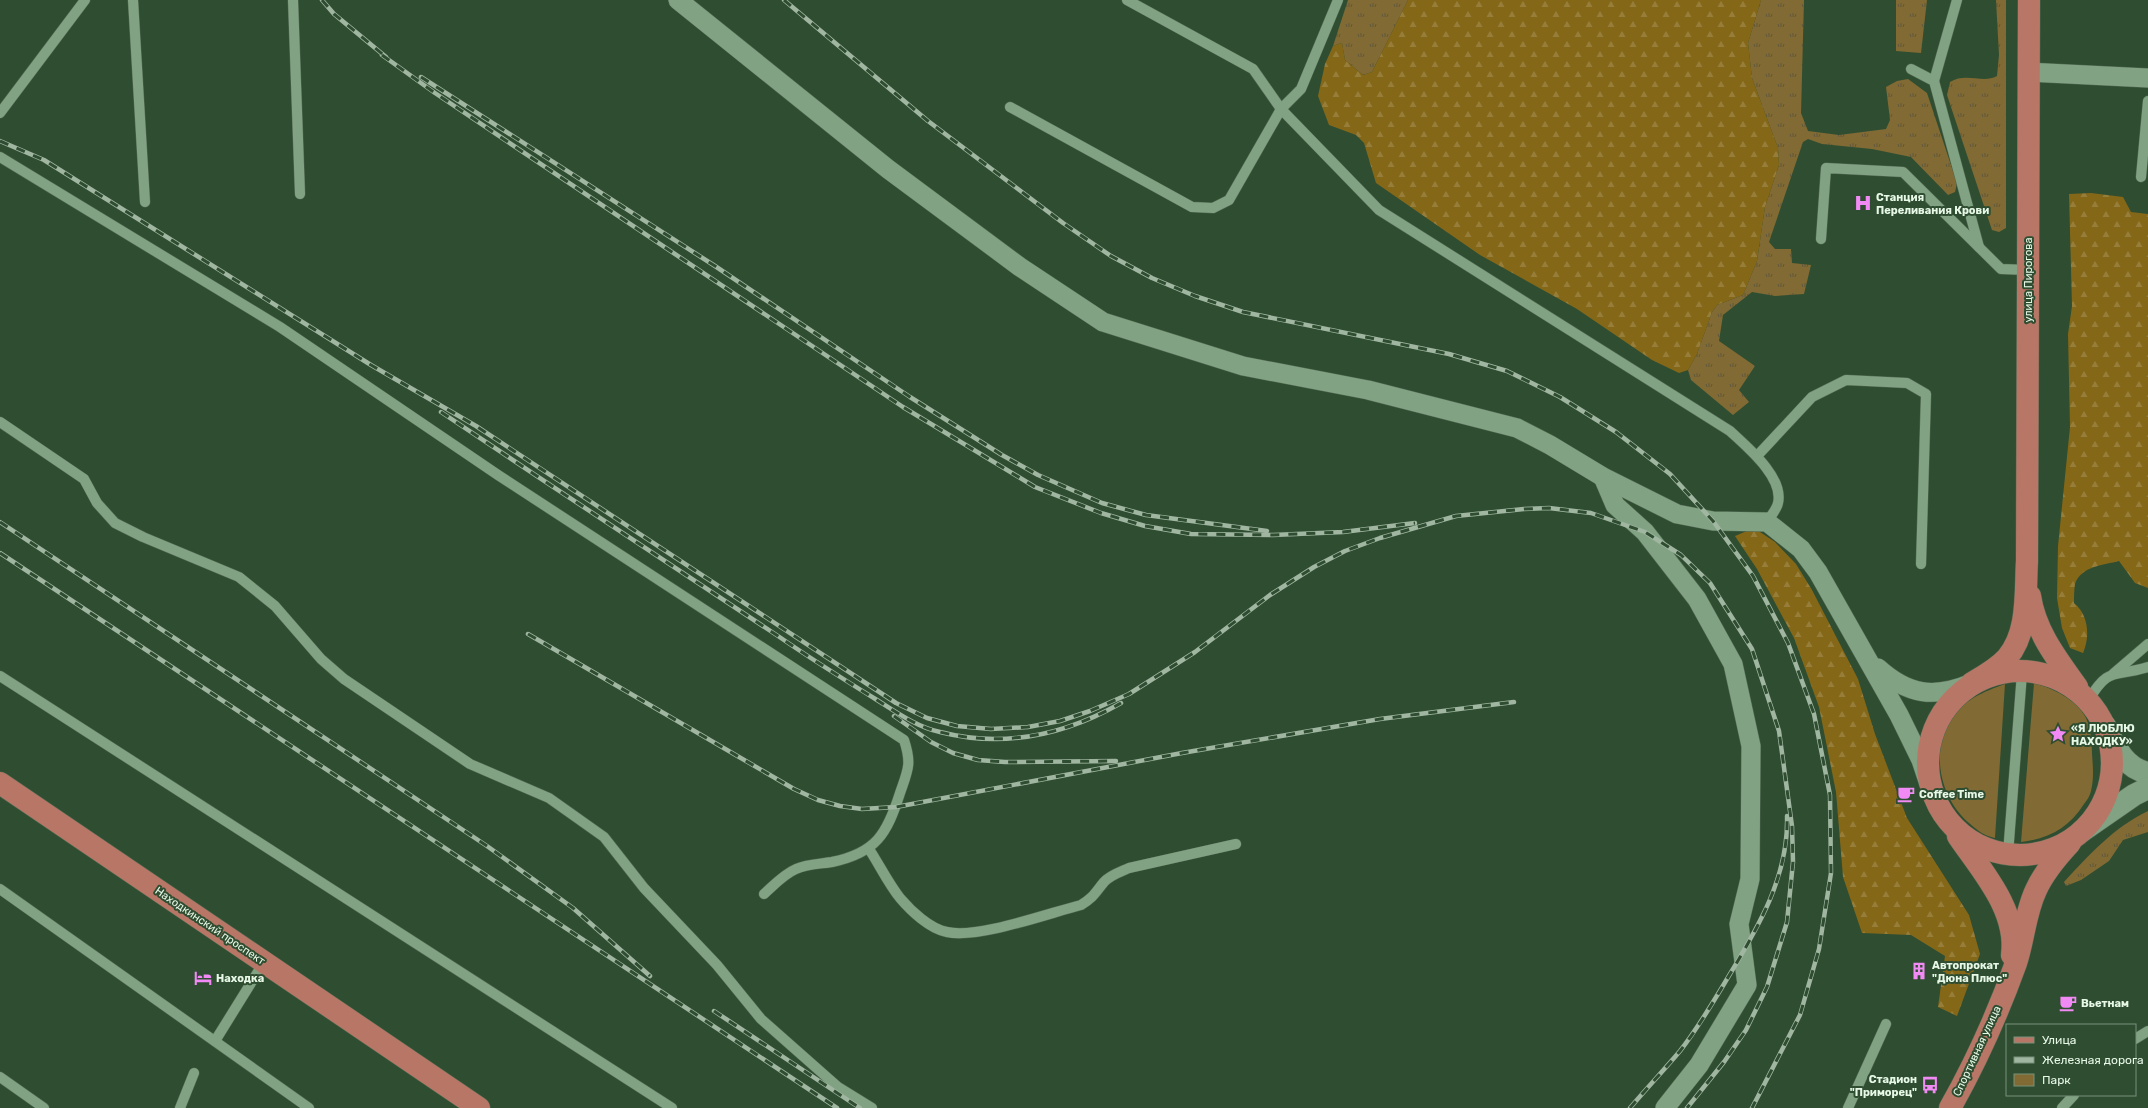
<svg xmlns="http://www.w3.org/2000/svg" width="2148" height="1108" viewBox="0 0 2148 1108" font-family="Rubik,sans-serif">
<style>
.grass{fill:url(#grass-tufts)}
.forest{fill:url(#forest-firs)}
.park{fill:#816a33}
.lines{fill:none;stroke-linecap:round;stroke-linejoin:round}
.service-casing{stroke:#506952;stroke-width:11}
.minor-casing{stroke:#506952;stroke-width:20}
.secondary-casing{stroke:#506952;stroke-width:23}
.primary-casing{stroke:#506952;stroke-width:23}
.service{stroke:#81a283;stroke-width:10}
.minor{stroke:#81a283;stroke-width:19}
.secondary{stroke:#81a283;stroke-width:22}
.primary{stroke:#b87766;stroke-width:22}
.rail-casing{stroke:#a0b6a1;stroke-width:4.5}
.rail{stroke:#2f4d31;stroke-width:3;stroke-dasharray:9;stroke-linecap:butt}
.labels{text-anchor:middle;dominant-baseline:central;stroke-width:4;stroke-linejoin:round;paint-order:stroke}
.poi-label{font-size:11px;font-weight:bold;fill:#e7f8e7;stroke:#2f4d31;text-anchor:start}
.street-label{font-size:11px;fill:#e7f8e7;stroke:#2f4d31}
</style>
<defs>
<pattern id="grass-tufts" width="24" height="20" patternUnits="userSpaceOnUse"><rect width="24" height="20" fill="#816a33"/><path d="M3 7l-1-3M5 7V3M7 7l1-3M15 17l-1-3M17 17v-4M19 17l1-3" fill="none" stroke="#60583d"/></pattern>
<pattern id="forest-firs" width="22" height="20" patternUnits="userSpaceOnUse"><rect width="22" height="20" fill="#856718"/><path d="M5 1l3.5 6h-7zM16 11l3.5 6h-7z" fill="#967e3a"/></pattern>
</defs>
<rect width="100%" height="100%" fill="#2f4d31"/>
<!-- grass -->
<g class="grass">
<path d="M 1348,0 L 1408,0 L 1372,72 L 1363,75 L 1345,60 L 1342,43 L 1333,46 Z"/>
<path d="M 1761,0 L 1804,0 L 1801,113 L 1808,131 L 1839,135 L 1886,129 L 1890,120 L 1886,87 L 1897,81 L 1908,79 L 1927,93 L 1957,183 L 1955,192 L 1948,195 L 1911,157 L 1872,149 L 1822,144 L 1808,139 L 1803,142 L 1769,242 L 1775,249 L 1791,249 L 1792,263 L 1811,265 L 1804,294 L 1775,296 L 1752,292 L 1723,315 L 1719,341 L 1755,366 L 1739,390 L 1749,402 L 1733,415 L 1691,380 L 1688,370 L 1697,354 L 1712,312 L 1717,305 L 1743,295 L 1757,261 L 1765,207 L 1779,165 L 1778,148 L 1752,78 L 1748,43 Z"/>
<path d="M 1896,0 L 1927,0 L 1921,53 L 1896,51 Z"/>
<path d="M 1996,0 L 2006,0 L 2006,228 L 1999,232 L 1992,230 L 1947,95 L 1950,82 C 1966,72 1983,84 1997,76 L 1999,55 Z"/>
<path d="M 2148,811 L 2148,832 L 2123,840 L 2109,861 L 2081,880 L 2066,886 L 2064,882 C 2090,854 2113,828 2148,811 Z"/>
</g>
<!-- forest -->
<g class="forest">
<path d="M 1408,0 L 1761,0 L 1748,43 L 1752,78 L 1778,148 L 1779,165 L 1765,207 L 1757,261 L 1743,295 L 1717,305 L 1712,312 L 1697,354 L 1688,370 L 1679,373 L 1652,360 L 1577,309 L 1480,255 L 1376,183 L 1364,143 L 1356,135 L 1329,125 L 1318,96 L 1325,64 L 1333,46 L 1342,43 L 1345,60 L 1363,75 L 1372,72 Z"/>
<path d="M 2091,193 L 2123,197 L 2131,212 L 2148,214 L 2148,588 L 2135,583 L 2119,561 C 2104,565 2081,566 2075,584 C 2074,590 2074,597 2074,603 C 2089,615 2090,637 2083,653 L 2070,648 L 2062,628 L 2057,598 L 2058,546 L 2070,427 L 2068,334 L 2072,306 L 2069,194 Z"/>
<path d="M 1754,528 L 1775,542 L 1796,564 L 1812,590 L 1858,679 L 1875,734 L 1907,818 L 1969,915 L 1980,954 L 1957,1016 L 1938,1007 L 1945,956 L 1911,935 L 1862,933 L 1843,877 L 1836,792 L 1819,707 L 1794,638 L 1757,569 L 1735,536 Z"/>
</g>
<!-- park -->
<g class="park">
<path d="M 2034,683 C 2054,689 2076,699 2086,718 C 2091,729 2092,743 2092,754 C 2093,767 2094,779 2091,791 C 2090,796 2087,800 2084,804 C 2069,828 2048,839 2021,842 Z"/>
<path d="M 2005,684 L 1995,838 C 1984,836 1977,830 1969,823 C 1941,799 1930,754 1950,720 C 1963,700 1983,692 2005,684 Z"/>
</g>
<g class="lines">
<!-- service casing -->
<g class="service-casing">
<g id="service">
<path d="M 133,0 L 145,202"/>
<path d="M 293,0 L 300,194"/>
<path d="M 1127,0 L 1253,69 L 1281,109 L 1379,210 L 1730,431 C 1747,447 1784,477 1778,503 C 1777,509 1770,517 1767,522"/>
<path d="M 1911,69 L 1934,81 L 1979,247"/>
<path d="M 1934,81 L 1957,0"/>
<path d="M 1010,107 L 1192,207 L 1213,208 L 1229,200 L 1281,109 L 1301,89 L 1338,0"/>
<path d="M 0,113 L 85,0"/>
<path d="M 0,157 L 280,327 L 498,475 L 904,740 C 912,764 908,770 900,793 C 887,834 876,853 832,862 C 820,864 807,864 796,869 C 784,874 774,885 764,894"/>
<path d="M 2141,177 L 2148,101"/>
<path d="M 1821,239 L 1826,168 L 1903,172 L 2001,269 L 2028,270"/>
<path d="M 0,422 L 84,479 L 97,503 L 115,523 L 143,537 L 239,577 L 275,606 L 321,659 L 344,679 L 470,764 L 549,798 L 604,837 L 644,888 L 717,965 L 761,1019 L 838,1087 L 872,1108"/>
<path d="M 1757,456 L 1812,397 L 1846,380 L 1907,383 L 1926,394 L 1921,564"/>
<path d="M 2113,674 L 2148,644"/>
<path d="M 0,676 L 672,1108"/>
<path d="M 2088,701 C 2109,665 2114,678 2148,667"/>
<path d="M 869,849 C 879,864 888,883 900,898 C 911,911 930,929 947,932 C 978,939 1049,913 1081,905 C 1094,897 1095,893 1104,882 C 1110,875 1120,872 1129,868 L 1236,844"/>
<path d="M 2008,854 L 2022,673"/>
<path d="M 0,889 L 309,1108"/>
<path d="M 2135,1039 L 2148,1031"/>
<path d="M 215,1041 L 264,962"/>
<path d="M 0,1077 L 44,1108"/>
<path d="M 180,1108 L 194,1073"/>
<path d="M 1848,1108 L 1886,1024"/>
<path d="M 2062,1108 L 2074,1095"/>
</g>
</g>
<!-- minor casing -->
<g class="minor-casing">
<g id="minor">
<path d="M 678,0 L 888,169 L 1020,267 L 1103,322 L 1243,366 L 1368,390 L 1517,428 L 1550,445 L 1603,477 L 1677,514 L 1713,521 L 1767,522 L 1801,549 L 1818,572 L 1899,715 L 1921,760 L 1929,784"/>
<path d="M 2029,72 L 2148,78"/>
<path d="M 1603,477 L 1615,505 L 1645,532 L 1697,599 L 1733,664 L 1751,746 L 1750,879 L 1739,924 L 1747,985 L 1699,1065 L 1665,1108"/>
<path d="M 1878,668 C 1908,695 1934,699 1972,683"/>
</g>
</g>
<!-- secondary casing -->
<g class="secondary-casing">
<g id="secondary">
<path d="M 2105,726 C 2115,746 2124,768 2148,773"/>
<path d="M 2082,831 L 2134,795 L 2148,788"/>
</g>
</g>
<!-- primary casing -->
<g class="primary-casing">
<g id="primary">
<path d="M 2030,596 C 2035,631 2057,659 2077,687"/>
<circle cx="2020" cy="763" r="92"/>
<path d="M 1972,683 C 1984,676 1997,669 2007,658 C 2029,632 2025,593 2027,561 L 2029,0"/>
<path d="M 0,783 L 479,1108"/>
<path d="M 1958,836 C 1981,870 2018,910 2012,955"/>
<path d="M 1950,1108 C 1976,1062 1998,1013 2016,963 C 2024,939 2025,913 2036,890 C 2044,872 2057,857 2070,843"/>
</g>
</g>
<!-- service -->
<use href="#service" class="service"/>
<!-- minor -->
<use href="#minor" class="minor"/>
<!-- secondary -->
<use href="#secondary" class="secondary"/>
<!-- primary -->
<use href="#primary" class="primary"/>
<!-- rail casing -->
<g class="rail-casing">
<g id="rail">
<path d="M 322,0 L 334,14 L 386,57"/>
<path d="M 784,0 L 928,121 L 1063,223 L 1111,256 L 1152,278 L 1195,296 L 1243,312 L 1449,354 L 1507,371 L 1560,397 L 1616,432 L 1670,474 L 1713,521 L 1753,576 L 1788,643 L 1814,714 L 1830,795 L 1831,873 L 1819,949 L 1800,1015 L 1752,1108"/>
<path d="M 382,55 L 435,93 L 903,407 L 1035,487 L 1101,513 L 1145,526 L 1191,534 L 1273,535 L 1343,532 L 1415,523"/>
<path d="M 421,77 L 715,266 L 910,397 L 1002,455 L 1038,475 L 1102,503 L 1146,515 L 1267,531"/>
<path d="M 0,141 L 44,160 L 371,365 L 476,426 L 896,703 L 927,718 L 957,726 L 991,729 L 1028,727 L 1060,721 L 1090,711 L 1129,694 L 1195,652 L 1270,595 L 1314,567 L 1345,551 L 1380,538 L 1456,516 L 1524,509 L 1549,508 L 1591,513 L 1645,532 L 1681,555 L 1710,583 L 1752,649 L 1779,731 L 1792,826 L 1793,862 L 1787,922 L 1767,987 L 1746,1030 L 1724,1062 L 1687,1108"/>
<path d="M 441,412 C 553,487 665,561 778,636 C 810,658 843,679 877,700 C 896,712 917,727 940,732 C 1003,748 1065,735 1121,703"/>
<path d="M 0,522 L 487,846 L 573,908 L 650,976"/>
<path d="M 0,553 L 837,1108"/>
<path d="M 528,634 L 794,789 L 818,800 L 840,806 L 862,809 L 896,807 L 1182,753 L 1380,719 L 1514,702"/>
<path d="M 894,716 L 931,742 L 953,753 L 978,760 L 1005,762 L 1116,761"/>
<path d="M 714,1011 L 860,1108"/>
<path d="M 1630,1108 C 1646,1089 1664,1070 1680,1051 C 1698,1028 1712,1004 1727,979 C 1757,929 1789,877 1787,816"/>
</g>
</g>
<!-- rail -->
<use href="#rail" class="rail"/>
</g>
<!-- icons -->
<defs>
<g id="hospital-bare" transform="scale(1.38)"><path d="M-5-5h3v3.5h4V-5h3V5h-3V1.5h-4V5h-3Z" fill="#f18af4" stroke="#2f4d31" stroke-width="2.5" paint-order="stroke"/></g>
<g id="sight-bare" transform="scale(1.38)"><path d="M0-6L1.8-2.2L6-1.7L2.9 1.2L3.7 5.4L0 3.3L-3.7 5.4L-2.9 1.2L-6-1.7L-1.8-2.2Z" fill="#f18af4" stroke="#2f4d31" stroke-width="2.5" paint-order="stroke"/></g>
<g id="cafe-bare" transform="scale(1.38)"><path d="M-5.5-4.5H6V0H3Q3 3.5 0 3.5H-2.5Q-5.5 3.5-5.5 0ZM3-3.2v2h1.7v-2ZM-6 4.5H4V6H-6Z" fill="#f18af4" stroke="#2f4d31" stroke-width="2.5" paint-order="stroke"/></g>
<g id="building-bare" transform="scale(1.38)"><path d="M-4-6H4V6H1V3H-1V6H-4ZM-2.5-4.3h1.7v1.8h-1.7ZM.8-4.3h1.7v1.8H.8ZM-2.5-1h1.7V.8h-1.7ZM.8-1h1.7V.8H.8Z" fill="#f18af4" stroke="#2f4d31" stroke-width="2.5" paint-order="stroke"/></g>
<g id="hotel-bare" transform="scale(1.38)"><path d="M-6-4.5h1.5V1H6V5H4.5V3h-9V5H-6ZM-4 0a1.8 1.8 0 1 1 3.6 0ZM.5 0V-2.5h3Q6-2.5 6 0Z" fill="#f18af4" stroke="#2f4d31" stroke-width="2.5" paint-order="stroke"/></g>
<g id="bus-bare" transform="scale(1.38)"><path d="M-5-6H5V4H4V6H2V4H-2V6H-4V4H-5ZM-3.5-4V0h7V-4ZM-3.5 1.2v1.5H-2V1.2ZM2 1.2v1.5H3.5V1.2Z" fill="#f18af4" stroke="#2f4d31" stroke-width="2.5" paint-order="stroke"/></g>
</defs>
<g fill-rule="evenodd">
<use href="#hospital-bare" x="1863" y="203"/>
<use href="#sight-bare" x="2058" y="734"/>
<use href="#cafe-bare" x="1906" y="794"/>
<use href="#building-bare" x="1919" y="971"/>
<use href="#hotel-bare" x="203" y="978"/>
<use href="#cafe-bare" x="2068" y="1003"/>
<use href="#bus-bare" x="1930" y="1085"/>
</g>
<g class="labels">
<!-- poi labels -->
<g class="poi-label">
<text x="1876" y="197">Станция<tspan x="1876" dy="13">Переливания Крови</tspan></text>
<text x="2071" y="728">«Я ЛЮБЛЮ<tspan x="2071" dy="13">НАХОДКУ»</tspan></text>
<text x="1919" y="794">Coffee Time</text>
<text x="1932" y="965">Автопрокат<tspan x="1932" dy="13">"Дюна Плюс"</tspan></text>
<text x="216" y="978">Находка</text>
<text x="2081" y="1003">Вьетнам</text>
<text x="1917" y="1079" text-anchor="end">Стадион<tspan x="1917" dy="13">"Приморец"</tspan></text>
</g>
<!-- street labels -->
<g class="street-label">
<text transform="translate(2028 280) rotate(-90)">улица Пирогова</text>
<text transform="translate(210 926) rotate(34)">Находкинский проспект</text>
<text transform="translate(1977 1051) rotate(-65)">Спортивная улица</text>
</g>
</g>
<!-- legend -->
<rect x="2006" y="1024" width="130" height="72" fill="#2f4d31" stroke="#79917a"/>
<rect x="2014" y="1037" width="20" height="6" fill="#b87766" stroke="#79917a"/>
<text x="2042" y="1044" font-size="12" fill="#e7f8e7">Улица</text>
<rect x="2014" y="1057" width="20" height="6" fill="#a0b6a1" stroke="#79917a"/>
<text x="2042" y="1064" font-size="12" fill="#e7f8e7">Железная дорога</text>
<rect x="2014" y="1074" width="20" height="12" fill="#816a33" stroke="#79917a"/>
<text x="2042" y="1084" font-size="12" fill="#e7f8e7">Парк</text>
</svg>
